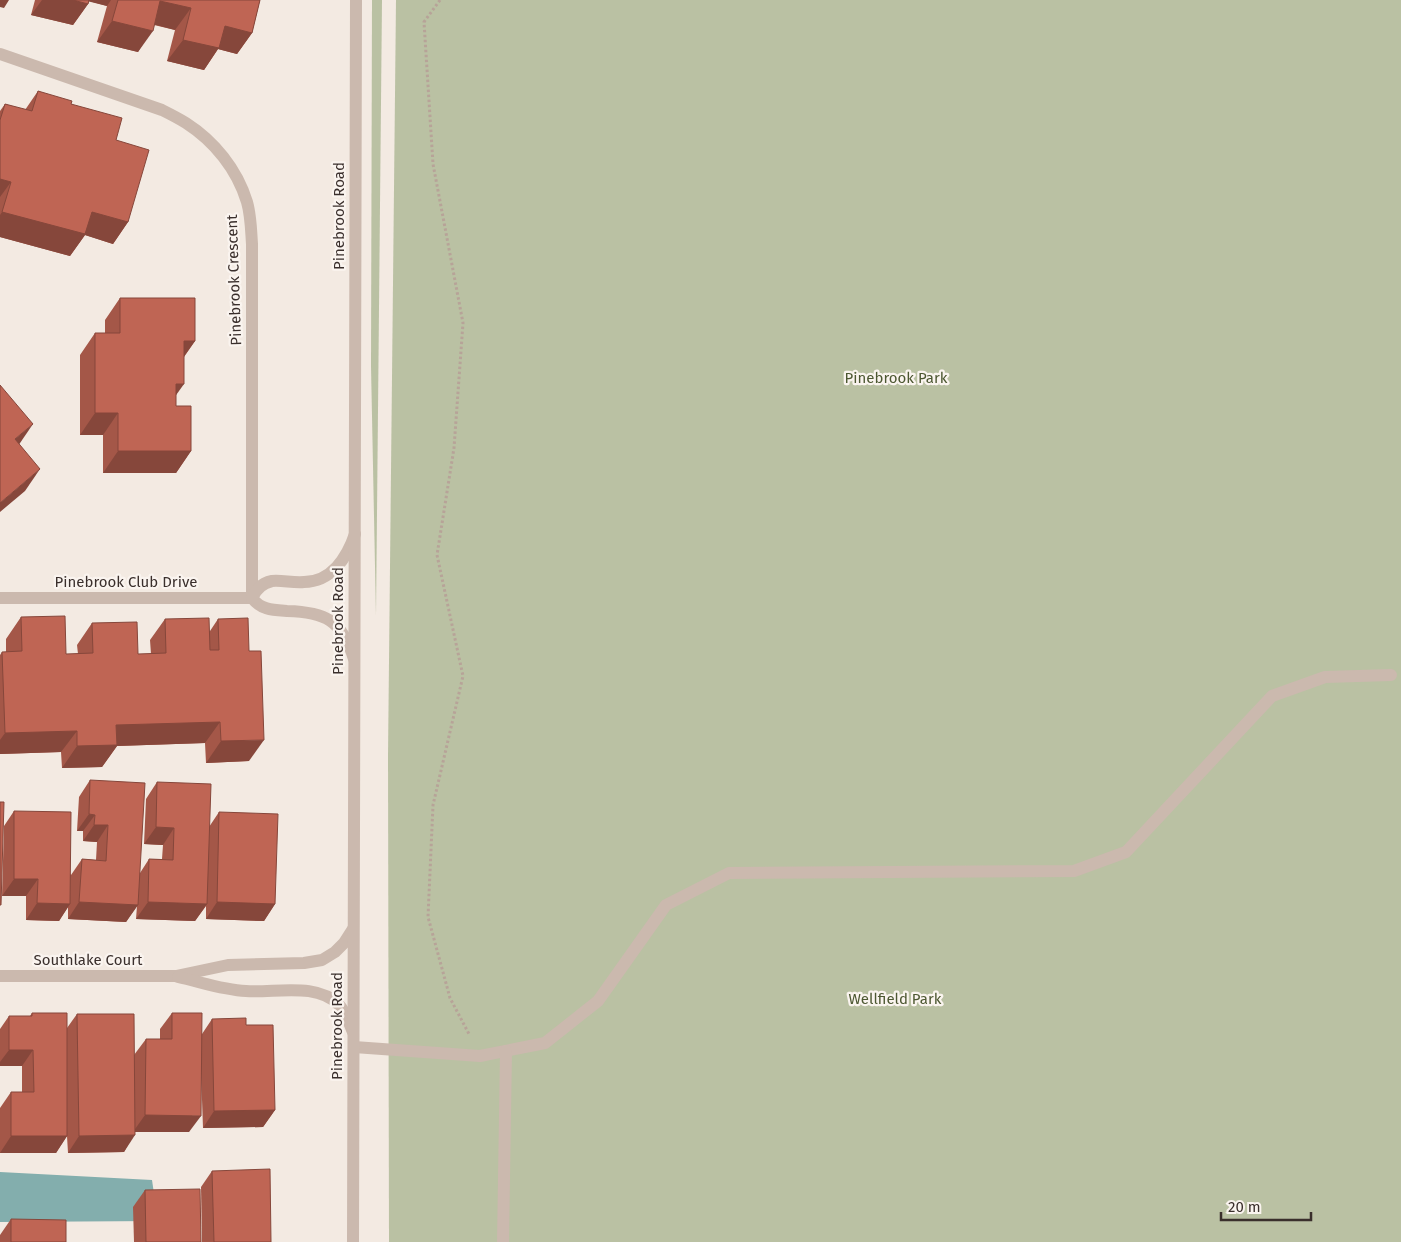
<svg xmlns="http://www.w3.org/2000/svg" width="1401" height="1242" viewBox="0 0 1401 1242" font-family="'Fira Sans',sans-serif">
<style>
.green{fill:#bac1a3}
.water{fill:#83aead}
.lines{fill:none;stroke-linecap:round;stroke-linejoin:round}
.path{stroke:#b7a398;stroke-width:3;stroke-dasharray:2.5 2.5;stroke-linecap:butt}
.service{stroke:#cbb9ae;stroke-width:12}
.minor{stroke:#cbb9ae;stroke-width:12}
.tertiary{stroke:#cbb9ae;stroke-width:12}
.wall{fill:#a45748}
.shaded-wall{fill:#86473b}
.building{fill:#bf6554;stroke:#86473b}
.labels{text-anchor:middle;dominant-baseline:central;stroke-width:4.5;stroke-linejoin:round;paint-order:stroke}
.street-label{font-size:15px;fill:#3a2f2c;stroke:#faf4ef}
.park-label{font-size:15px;fill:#4c5731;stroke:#faf4ef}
</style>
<rect width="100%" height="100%" fill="#f3eae2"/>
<!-- green -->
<g class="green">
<path d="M 372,0 L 382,0 L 376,616 L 371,366 Z"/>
<path d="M 396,0 L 1401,0 L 1401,1242 L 389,1242 L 388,756 Z"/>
</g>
<!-- water -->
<path class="water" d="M 0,1172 L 152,1180 L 158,1221 L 0,1222 Z"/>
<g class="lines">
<!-- path -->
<path class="path" d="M 440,0 L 424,22 L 433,164 L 463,323 L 454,448 L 437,555 L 463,676 L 433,805 L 428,917 L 450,998 L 469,1034"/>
<!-- service -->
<g class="service">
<path d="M 354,1047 L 480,1056 L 545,1043 L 598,1001 L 666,905 L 729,873 L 1074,871 L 1126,852 L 1272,696 L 1325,677 L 1391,675"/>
<path d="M 503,1242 L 506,1051"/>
</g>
<!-- minor -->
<g class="minor">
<path d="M 0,54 L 162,110 C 170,114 178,118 186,123 C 214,141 237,169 247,202 C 251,216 251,230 252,244 L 252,598"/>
<path d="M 0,598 L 252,598 C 261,610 273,610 287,611 C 325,612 342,620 354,659"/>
<path d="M 252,598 C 256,589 262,583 272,581 C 282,580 293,583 304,582 C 331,582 347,558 355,534"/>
<path d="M 0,976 L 176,976 L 228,965 L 304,963 L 322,960 L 335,952 L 344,943 L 353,929"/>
<path d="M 178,977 C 201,982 223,990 246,991 C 276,993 317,982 339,1005 C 346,1012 349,1023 353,1032"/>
</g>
<!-- tertiary -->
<path class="tertiary" d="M 353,1242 L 356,0"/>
</g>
<!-- wall -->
<g class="wall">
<path d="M 35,0 L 260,0 L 252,33 L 237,54 L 218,49 L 204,70 L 167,61 L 175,30 L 154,25 L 138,52 L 97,42 L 107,6 L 89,1 L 88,4 L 73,25 L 31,15 Z"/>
<path d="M 38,91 L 71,104 L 116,140 L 128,222 L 113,244 L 85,235 L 70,256 L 0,237 L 0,111 L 5,104 L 25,110 Z"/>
<path d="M 120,298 L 195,341 L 184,357 L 176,395 L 176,406 L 191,451 L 176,473 L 103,473 L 103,435 L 80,435 L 80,355 L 95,333 L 105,333 L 105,320 Z"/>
<path d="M 21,617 L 66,654 L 78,654 L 77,645 L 92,623 L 138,654 L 151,654 L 150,640 L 165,619 L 210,631 L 218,619 L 249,761 L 206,763 L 205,743 L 117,746 L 102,767 L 62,768 L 61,752 L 0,754 L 0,655 L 2,652 L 6,652 L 6,639 Z"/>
<path d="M 90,780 L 140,873 L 149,859 L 162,859 L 163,845 L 144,844 L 146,799 L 157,782 L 209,827 L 219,812 L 275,904 L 264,921 L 206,919 L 206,906 L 195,921 L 136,919 L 137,906 L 126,922 L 68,919 L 68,907 L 59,921 L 26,920 L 26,896 L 2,896 L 4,826 L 14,811 L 71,875 L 82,859 L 96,860 L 97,842 L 83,841 L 83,831 L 77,831 L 79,797 Z"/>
<path d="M 32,1013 L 67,1028 L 77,1014 L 134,1055 L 146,1039 L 160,1039 L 160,1029 L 172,1013 L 202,1034 L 212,1019 L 246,1025 L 275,1110 L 263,1127 L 203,1128 L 201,1071 L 189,1132 L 135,1132 L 124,1152 L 68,1153 L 67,1136 L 56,1153 L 0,1153 L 0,1108 L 11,1092 L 22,1092 L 22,1066 L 0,1066 L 0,1029 L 9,1016 L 30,1016 Z"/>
<path d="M 212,1171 L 271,1242 L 202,1242 L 201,1187 Z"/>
<path d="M 145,1190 L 201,1242 L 134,1242 L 133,1207 Z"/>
<path d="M 11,1219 L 66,1242 L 0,1242 L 0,1235 Z"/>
</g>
<!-- shaded-wall -->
<g class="shaded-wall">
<path d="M 0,0 L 9,0 L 4,8 L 0,7 Z"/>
<path d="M 42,0 L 73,0 L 88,4 L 73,25 L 31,15 Z"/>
<path d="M 83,0 L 111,0 L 107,6 Z"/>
<path d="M 160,1 L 191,8 L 175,30 L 145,22 Z"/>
<path d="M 112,21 L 153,31 L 138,52 L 97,42 Z"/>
<path d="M 225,26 L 252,33 L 237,54 L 218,49 L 204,70 L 167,61 L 183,40 Z"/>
<path d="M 0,179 L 11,182 L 0,197 Z"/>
<path d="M 2,212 L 92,212 L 128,222 L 113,244 L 85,235 L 70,256 L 0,237 L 0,215 Z"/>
<path d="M 184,341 L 195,341 L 180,362 Z"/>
<path d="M 176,384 L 184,384 L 169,405 Z"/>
<path d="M 95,413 L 118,413 L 103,435 L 80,435 Z"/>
<path d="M 33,424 L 18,446 L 15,439 Z"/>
<path d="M 118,451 L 191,451 L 176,473 L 103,473 Z"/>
<path d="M 40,469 L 25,491 L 0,512 L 0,503 Z"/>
<path d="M 220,722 L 205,743 L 117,746 L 102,767 L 62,768 L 77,746 L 116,725 Z"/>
<path d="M 77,731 L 61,752 L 0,754 L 0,740 L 5,733 Z"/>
<path d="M 264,740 L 249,761 L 206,763 L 221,741 Z"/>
<path d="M 89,814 L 95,815 L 83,831 L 77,831 Z"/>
<path d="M 94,825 L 108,825 L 97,842 L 83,841 Z"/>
<path d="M 156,827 L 174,828 L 163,845 L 144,844 Z"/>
<path d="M 14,879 L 38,879 L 26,896 L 2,896 Z"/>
<path d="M 79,902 L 138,905 L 126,922 L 68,919 Z"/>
<path d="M 148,902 L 207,904 L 195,921 L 136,919 Z"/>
<path d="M 217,902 L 275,904 L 264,921 L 206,919 Z"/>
<path d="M 37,903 L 70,904 L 59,921 L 26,920 Z"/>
<path d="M 9,1050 L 33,1050 L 22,1066 L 0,1066 L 0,1062 Z"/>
<path d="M 275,1110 L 263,1127 L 203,1128 L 214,1111 Z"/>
<path d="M 145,1115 L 201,1116 L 189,1132 L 133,1132 Z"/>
<path d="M 135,1135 L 124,1152 L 68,1153 L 79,1136 Z"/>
<path d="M 11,1136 L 67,1136 L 56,1153 L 0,1153 Z"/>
</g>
<!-- building -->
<g class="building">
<path d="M 73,0 L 89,0 L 88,4 Z"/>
<path d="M 118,0 L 260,0 L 252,33 L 225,26 L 219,48 L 183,40 L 191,8 L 160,1 L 153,31 L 112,21 Z"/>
<path d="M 38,91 L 72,101 L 71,104 L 122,118 L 116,140 L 149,150 L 128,222 L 92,212 L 85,234 L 2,212 L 11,182 L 0,179 L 0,120 L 5,104 L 32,111 Z"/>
<path d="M 120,298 L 195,298 L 195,341 L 184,341 L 184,384 L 176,384 L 176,406 L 191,406 L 191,451 L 118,451 L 118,413 L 95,413 L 95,333 L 120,333 Z"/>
<path d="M 0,385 L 33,424 L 15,439 L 40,469 L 0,503 Z"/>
<path d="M 65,616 L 66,654 L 93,653 L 92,623 L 137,622 L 138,654 L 166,653 L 165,619 L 209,618 L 210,650 L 219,650 L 218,619 L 248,618 L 249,651 L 261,651 L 264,740 L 221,741 L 220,722 L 116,725 L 117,745 L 77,746 L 77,731 L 5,733 L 2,652 L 22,651 L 21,617 Z"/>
<path d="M 90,780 L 145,783 L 138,905 L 79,902 L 82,859 L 106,861 L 108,825 L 94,825 L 95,815 L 89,814 Z"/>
<path d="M 157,782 L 211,784 L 207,904 L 148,902 L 149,859 L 173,860 L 174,828 L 156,827 Z"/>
<path d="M 0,802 L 4,802 L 1,905 L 0,905 Z"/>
<path d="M 14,811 L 71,812 L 70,904 L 37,903 L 38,879 L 14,879 Z"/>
<path d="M 219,812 L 278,814 L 275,904 L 217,902 Z"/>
<path d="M 32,1013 L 67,1013 L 67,1136 L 11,1136 L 11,1092 L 34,1092 L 33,1050 L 9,1050 L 9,1016 L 32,1016 Z"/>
<path d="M 172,1013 L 202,1013 L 201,1116 L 145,1115 L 146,1039 L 172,1039 Z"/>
<path d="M 77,1014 L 134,1014 L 135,1135 L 79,1136 Z"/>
<path d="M 246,1018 L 246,1025 L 273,1025 L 275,1110 L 214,1111 L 212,1019 Z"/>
<path d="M 270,1169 L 271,1242 L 214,1242 L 212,1171 Z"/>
<path d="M 200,1189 L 201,1242 L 146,1242 L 145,1190 Z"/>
<path d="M 11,1219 L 66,1220 L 66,1242 L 11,1242 Z"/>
</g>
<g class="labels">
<!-- street labels -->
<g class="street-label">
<text transform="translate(339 216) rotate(-90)">Pinebrook Road</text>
<text transform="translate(234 280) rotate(-92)">Pinebrook Crescent</text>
<text x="126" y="582">Pinebrook Club Drive</text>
<text transform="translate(338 621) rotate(-90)">Pinebrook Road</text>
<text x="88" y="960">Southlake Court</text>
<text transform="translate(337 1026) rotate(-90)">Pinebrook Road</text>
</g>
<!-- park labels -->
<g class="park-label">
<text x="896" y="378">Pinebrook Park</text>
<text x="895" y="999">Wellfield Park</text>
</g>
</g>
<!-- scale -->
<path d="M1221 1212v8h90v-8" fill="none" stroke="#3a2f2c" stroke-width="2.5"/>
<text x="1228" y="1212" font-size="15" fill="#3a2f2c" stroke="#faf4ef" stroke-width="4" paint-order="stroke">20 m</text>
</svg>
